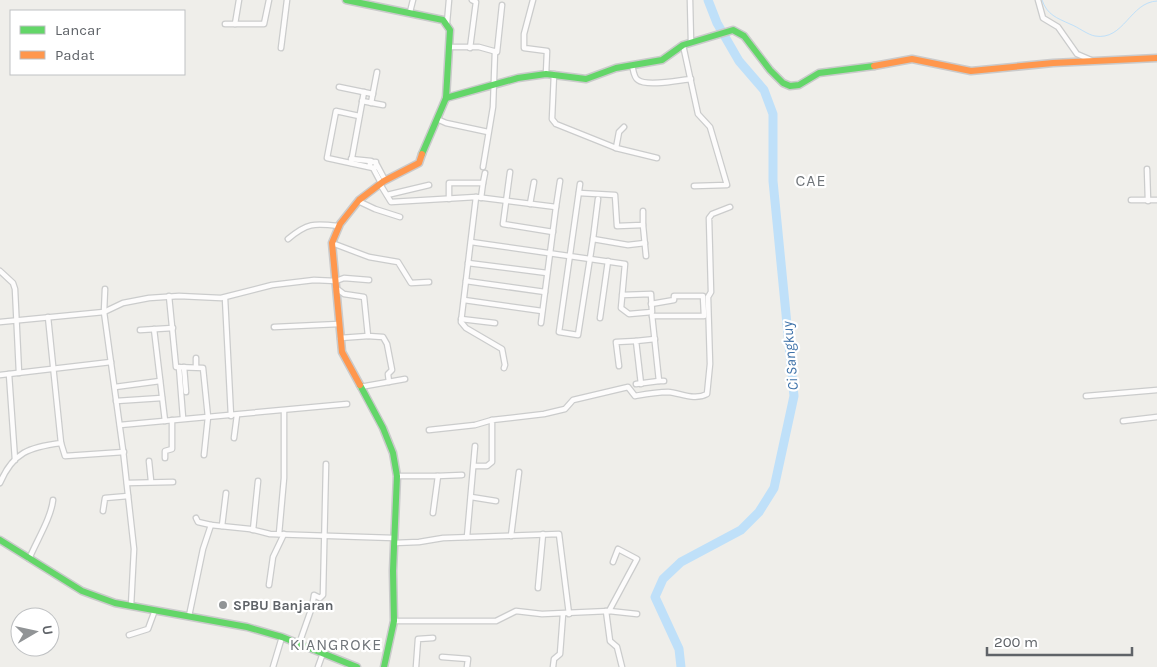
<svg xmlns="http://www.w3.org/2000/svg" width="1157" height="667" viewBox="0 0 1157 667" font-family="Karla,sans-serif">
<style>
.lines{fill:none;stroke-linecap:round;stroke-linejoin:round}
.stream{stroke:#bfe0f9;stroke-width:1}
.river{stroke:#bfe0f9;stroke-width:9}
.street-casing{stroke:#cbcccc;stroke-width:7}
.fast-casing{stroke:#cacacb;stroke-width:9}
.slow-casing{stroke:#cacacb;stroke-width:9}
.street{stroke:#fdfcfc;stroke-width:4.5}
.fast{stroke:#63d668;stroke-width:6}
.slow{stroke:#ff974d;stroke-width:6}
.poi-dot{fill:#919496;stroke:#fff;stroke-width:2}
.labels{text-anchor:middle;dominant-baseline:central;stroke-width:4.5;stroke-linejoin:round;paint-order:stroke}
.poi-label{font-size:14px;font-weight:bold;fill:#5f6368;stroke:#fff;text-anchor:start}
.water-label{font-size:15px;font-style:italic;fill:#4174aa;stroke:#fff}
.quarter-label{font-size:16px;letter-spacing:1px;fill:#70757a;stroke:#fff}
</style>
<rect width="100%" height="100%" fill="#efeeea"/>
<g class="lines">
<!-- stream -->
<path class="stream" d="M 1042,0 C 1047,15 1057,18 1070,24 C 1078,27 1088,35 1095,36 C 1124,41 1130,2 1157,1"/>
<!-- river -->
<path class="river" d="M 681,667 L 679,649 L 655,597 L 663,579 L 681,562 L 741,530 L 759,512 L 774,488 L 794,396 L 773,181 L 773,114 L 764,90 L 739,61 L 717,23 L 708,0"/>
<!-- street casing -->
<g class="street-casing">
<g id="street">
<path d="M 533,0 L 524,34 L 524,48 L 547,51 L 546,74"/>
<path d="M 690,0 L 691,42"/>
<path d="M 1038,0 L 1043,18 L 1058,27 L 1077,54 L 1091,60"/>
<path d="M 410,12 L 413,0"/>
<path d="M 447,23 L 449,0"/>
<path d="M 225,24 L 264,24 L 269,0"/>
<path d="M 235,24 L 239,0"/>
<path d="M 683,45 L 698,114 L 710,127 L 727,185 L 694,186"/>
<path d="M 450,47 L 479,47 L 497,52 L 502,5"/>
<path d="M 281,48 L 287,0"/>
<path d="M 470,48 L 476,2 L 472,0"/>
<path d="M 632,65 C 633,69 634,78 638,80 C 647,87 680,80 691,79"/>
<path d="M 554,74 L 552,119 L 556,124 L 616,148 L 619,132 L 624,127"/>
<path d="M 339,87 L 373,94"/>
<path d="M 362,101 L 383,105"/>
<path d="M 371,103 L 377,72"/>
<path d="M 359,116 L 336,111 L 327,158 L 373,168 L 376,167 L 376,162 L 370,162 L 370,167"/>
<path d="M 437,119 L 446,123 L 488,132"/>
<path d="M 616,148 L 657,158"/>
<path d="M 351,159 L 371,161"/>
<path d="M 351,163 L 364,92"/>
<path d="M 377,165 L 385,180"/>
<path d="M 483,167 L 493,107 L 495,51"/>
<path d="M 373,168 L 381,183"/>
<path d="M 1147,169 L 1148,201"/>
<path d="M 510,172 L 503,224 L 553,232"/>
<path d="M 380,184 L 391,202 L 476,197 L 461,322 L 466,328 L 502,349 L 505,365 L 504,368"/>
<path d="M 580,184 L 559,332 L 578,335 L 593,239 L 628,245 L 645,243"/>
<path d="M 579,193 L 615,195 L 617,226 L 643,225 L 643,211"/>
<path d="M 387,195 L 429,185"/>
<path d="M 476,197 L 556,207 L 560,181"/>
<path d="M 481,198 L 483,183"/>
<path d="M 449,199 L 449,183 L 483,183 L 485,173"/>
<path d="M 1131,200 L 1157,200"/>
<path d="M 358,201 L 375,209 L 400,217"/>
<path d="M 530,204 L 534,182"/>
<path d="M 643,225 L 646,256"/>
<path d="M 288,239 C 307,223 314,223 338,226"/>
<path d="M 593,239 L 598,199"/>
<path d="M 471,242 L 625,264 L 621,308 L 629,314 L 652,312 L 651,294 L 622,295"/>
<path d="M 332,243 L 369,257 L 398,262 L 411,283 L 429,282"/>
<path d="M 468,263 L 547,273"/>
<path d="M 0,271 L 13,283 L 15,289 L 19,373"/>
<path d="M 466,281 L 545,292"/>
<path d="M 336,288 L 344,294 L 364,297 L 368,336 L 383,337 L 387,344 L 392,370 L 388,374 L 389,382"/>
<path d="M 105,289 L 104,312 L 123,450 L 134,549 L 131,606"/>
<path d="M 169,296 L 176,367 L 203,368 L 208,417 L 204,455"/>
<path d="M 225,298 L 231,416"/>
<path d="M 464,300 L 542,311"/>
<path d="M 651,304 L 674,300 L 674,296 L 703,296 L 704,316 L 652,316"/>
<path d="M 652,315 L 659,381 L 664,381"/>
<path d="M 600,318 L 608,261"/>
<path d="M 461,319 L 495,323"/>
<path d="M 0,322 L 104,312 L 123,303 L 149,298 L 179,296 L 221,298 L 272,285 L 314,280 L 336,281 L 344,278 L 369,280"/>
<path d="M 541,323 L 556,207"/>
<path d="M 274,327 L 339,324"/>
<path d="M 154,329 L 165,421"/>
<path d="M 140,330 L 173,328"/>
<path d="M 340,338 L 368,336"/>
<path d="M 196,358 L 196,367"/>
<path d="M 619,366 L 616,342 L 636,341"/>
<path d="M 179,367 L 183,418"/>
<path d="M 184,367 L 186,392"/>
<path d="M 9,374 L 15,460"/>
<path d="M 0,375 L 111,362"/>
<path d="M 636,384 L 659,381"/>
<path d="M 641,384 L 636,341 L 655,339"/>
<path d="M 115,387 L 160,381"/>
<path d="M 360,387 L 405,379"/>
<path d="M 1086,396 L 1157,390"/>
<path d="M 116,401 L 162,398"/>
<path d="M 1123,421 L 1157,417"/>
<path d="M 120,425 L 347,404"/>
<path d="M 429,430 L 475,425 L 492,420"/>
<path d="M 234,438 L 237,415"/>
<path d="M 61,443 L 65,456 L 124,452"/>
<path d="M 165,458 L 165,451 L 172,449 L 172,420"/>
<path d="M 149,461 L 151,481"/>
<path d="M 474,466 L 487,466 L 492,462 L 492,420 L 544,414 L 565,409 L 573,400 L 628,387 L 635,396 C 646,394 656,392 668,392 C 681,393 694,401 707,394 L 710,364 L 708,297 L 711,292 L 709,218 L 712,214 L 730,207"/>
<path d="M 397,476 L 438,476 L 433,513"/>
<path d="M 437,476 L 462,475"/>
<path d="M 0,483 C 13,452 30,447 61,443 L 48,317"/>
<path d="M 127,483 L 173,482"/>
<path d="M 471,497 L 496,501"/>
<path d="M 103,511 L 105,498 L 128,496"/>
<path d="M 211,525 L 250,529 L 270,534 L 394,538"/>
<path d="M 222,526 L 226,493"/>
<path d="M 253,530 L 258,481"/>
<path d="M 279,534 L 284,478 L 284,411"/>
<path d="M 511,536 L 519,472"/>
<path d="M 467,537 L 475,446"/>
<path d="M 394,543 L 419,542 L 443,538 L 559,534 L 569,614"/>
<path d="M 29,559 C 37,540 51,518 53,500"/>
<path d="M 269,585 L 273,557 L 284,534"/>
<path d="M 538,588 L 543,534"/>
<path d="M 606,611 L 610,641 L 617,647 L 622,667"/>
<path d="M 609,611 L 637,559 L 618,549 L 613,562"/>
<path d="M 189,616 L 203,549 L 211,525 L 198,522 L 196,518"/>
<path d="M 394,621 L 496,621 L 516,611 L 542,614 L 609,611 L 637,614"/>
<path d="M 129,635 L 148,629 L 155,610"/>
<path d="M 299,644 L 312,607 L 314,595 L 320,598 L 323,595 L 326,464"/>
<path d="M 442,657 L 468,659 L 467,667"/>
<path d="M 273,667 L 282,637"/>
<path d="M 318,667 L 323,653"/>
<path d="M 416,667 L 418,639 L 433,638"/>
<path d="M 553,667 L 554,659 L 560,654 L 563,614"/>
</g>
</g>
<!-- fast casing -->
<g class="fast-casing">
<g id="fast">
<path d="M 346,0 L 443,20 L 450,30 L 446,98 L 422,154"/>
<path d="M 446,98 L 518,78 L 546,74 L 586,79 L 616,68 L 662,60 L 683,45 L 733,30 L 744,36 L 770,70 L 783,83 L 790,86 L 799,85 L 819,73 L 874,66"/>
<path d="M 360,385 L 383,428 L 393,453 L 397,476 L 393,571 L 394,621 L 384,667"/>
<path d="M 0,540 L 82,591 L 115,603 L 247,627 L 282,637 L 357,667"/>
</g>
</g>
<!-- slow casing -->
<g class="slow-casing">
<g id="slow">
<path d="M 874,66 L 912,59 L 971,71 L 1053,63 L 1157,58"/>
<path d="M 360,385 L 342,352 L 332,243 L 340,224 L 359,200 L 384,181 L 419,163 L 422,154"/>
</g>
</g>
<!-- street -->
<use href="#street" class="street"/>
<!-- fast -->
<use href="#fast" class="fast"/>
<!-- slow -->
<use href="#slow" class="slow"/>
</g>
<!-- markers -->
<circle class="poi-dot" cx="223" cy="605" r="5"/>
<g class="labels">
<!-- poi labels -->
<g class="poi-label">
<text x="233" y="605">SPBU Banjaran</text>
</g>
<!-- water labels -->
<g class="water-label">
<text transform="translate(790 356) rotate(-95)">Ci Sangkuy</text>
</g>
<!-- quarter labels -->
<g class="quarter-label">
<text x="811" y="180">CAE</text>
<text x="336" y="644">KIANGROKE</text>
</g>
</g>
<!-- legend -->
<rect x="10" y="10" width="175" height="65" fill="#ffffff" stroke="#bfc1c3"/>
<rect x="20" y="26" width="25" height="8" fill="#63d668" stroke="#bfc1c3"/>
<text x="55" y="35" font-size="15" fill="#5f6368">Lancar</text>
<rect x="20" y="51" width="25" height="8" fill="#ff974d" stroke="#bfc1c3"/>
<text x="55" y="60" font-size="15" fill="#5f6368">Padat</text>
<!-- north arrow -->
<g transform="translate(35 632) rotate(81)"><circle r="24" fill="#ffffff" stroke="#bfc1c3"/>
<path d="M0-4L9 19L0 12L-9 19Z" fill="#919496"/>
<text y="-8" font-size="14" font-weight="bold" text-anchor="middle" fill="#5f6368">U</text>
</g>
<!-- scale -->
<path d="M987 647v8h145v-8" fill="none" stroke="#5f6368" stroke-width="2.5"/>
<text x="994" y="647" font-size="15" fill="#5f6368" stroke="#ffffff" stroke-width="4" paint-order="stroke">200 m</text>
</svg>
